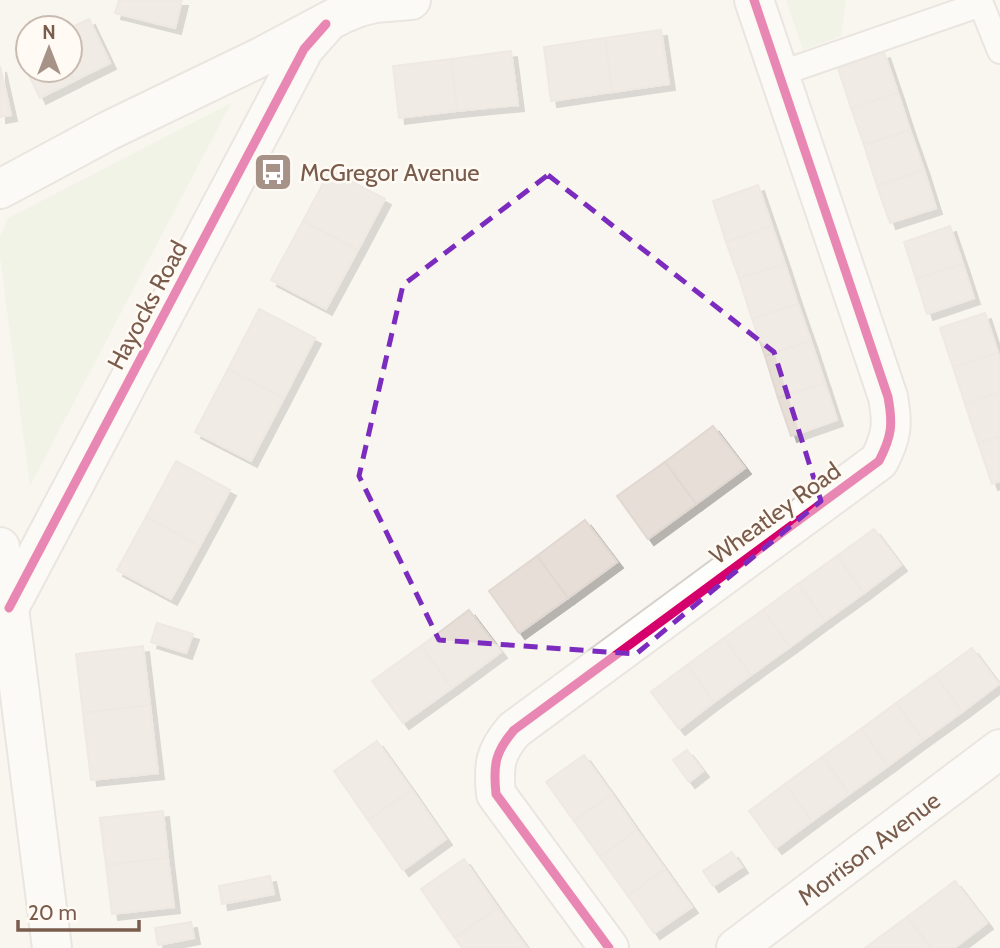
<svg xmlns="http://www.w3.org/2000/svg" width="1000" height="948" viewBox="0 0 1000 948" font-family="Cabin,sans-serif">
<style>
.green{fill:#e7f0db}
.building{fill:#e6ded7;stroke:#e2d8d2;stroke-width:2;filter:url(#shadow)}
.lines{fill:none;stroke-linecap:round;stroke-linejoin:round}
.lane-casing{stroke:#d7d1cb;stroke-width:28}
.street-casing{stroke:#d7d1cb;stroke-width:42}
.lane{stroke:#fefefd;stroke-width:24}
.street{stroke:#fefefd;stroke-width:38}
.cycleway-casing{stroke:#fffaf3;stroke-width:13}
.cycleway{stroke:#d6006c;stroke-width:9}
.marked{fill:none;stroke:#7b2cbf;stroke-width:5;stroke-dasharray:14 9;stroke-linejoin:round}
.labels{text-anchor:middle;dominant-baseline:central;stroke-width:5;stroke-linejoin:round;paint-order:stroke}
.poi-label{font-size:24px;fill:#7a5c4d;stroke:#fffaf3;text-anchor:start}
.street-label{font-size:24px;fill:#7a5c4d;stroke:#fffaf3}
</style>
<defs>
<filter id="shadow"><feDropShadow dx="6" dy="6" stdDeviation="0" flood-color="#0004"/></filter>
</defs>
<rect width="100%" height="100%" fill="#f9f5f0"/>
<!-- green -->
<g class="green">
<path d="M 786,0 L 846,0 L 841,36 L 803,50 Z"/>
<path d="M 231,103 L 30,486 L 0,257 L 0,237 L 8,218 Z"/>
</g>
<!-- building -->
<g class="building">
<path d="M 119,0 L 182,0 L 175,28 L 115,13 Z"/>
<path d="M 89,19 L 110,63 L 74,81 L 69,70 L 70,70 L 70,28 Z"/>
<path d="M 661,30 L 669,84 L 612,92 L 605,38 Z"/>
<path d="M 605,38 L 612,92 L 551,101 L 544,47 Z"/>
<path d="M 28,48 L 28,70 L 69,70 L 74,81 L 40,98 L 18,53 Z"/>
<path d="M 511,51 L 518,105 L 457,111 L 451,59 Z"/>
<path d="M 884,52 L 898,93 L 851,108 L 838,68 Z"/>
<path d="M 451,59 L 457,111 L 399,118 L 393,66 Z"/>
<path d="M 0,66 L 11,115 L 0,117 Z"/>
<path d="M 898,93 L 910,130 L 864,145 L 851,108 Z"/>
<path d="M 910,130 L 924,170 L 877,186 L 864,145 Z"/>
<path d="M 330,170 L 385,199 L 358,250 L 303,221 Z"/>
<path d="M 924,170 L 936,208 L 890,223 L 877,186 Z"/>
<path d="M 758,185 L 772,226 L 726,242 L 713,201 Z"/>
<path d="M 303,221 L 358,250 L 326,309 L 271,280 Z"/>
<path d="M 772,226 L 785,264 L 739,278 L 726,242 Z"/>
<path d="M 950,226 L 963,264 L 916,279 L 904,242 Z"/>
<path d="M 785,264 L 798,304 L 752,319 L 739,278 Z"/>
<path d="M 963,264 L 974,298 L 927,314 L 916,279 Z"/>
<path d="M 798,304 L 811,341 L 765,356 L 752,319 Z"/>
<path d="M 259,309 L 315,338 L 284,398 L 228,369 Z"/>
<path d="M 985,313 L 998,353 L 953,367 L 940,328 Z"/>
<path d="M 811,341 L 825,383 L 778,398 L 765,356 Z"/>
<path d="M 998,353 L 1000,359 L 1000,392 L 965,404 L 953,367 Z"/>
<path d="M 228,369 L 284,398 L 251,461 L 195,432 Z"/>
<path d="M 825,383 L 837,420 L 791,436 L 778,398 Z"/>
<path d="M 1000,392 L 1000,436 L 978,443 L 965,404 Z"/>
<path d="M 713,426 L 745,468 L 696,504 L 665,462 Z"/>
<path d="M 1000,436 L 1000,481 L 992,484 L 978,443 Z"/>
<path d="M 176,461 L 230,490 L 200,546 L 146,517 Z"/>
<path d="M 665,462 L 696,504 L 648,539 L 617,496 Z"/>
<path d="M 146,517 L 200,546 L 171,599 L 117,570 Z"/>
<path d="M 585,520 L 617,562 L 568,598 L 537,556 Z"/>
<path d="M 874,529 L 901,565 L 864,593 L 837,556 Z"/>
<path d="M 537,556 L 568,598 L 519,633 L 489,591 Z"/>
<path d="M 837,556 L 864,593 L 825,621 L 798,584 Z"/>
<path d="M 798,584 L 825,621 L 790,647 L 763,610 Z"/>
<path d="M 469,610 L 501,652 L 452,688 L 421,646 Z"/>
<path d="M 763,610 L 790,647 L 751,675 L 724,638 Z"/>
<path d="M 157,623 L 193,634 L 186,653 L 151,642 Z"/>
<path d="M 724,638 L 751,675 L 714,702 L 687,665 Z"/>
<path d="M 143,646 L 150,705 L 83,713 L 76,654 Z"/>
<path d="M 421,646 L 452,688 L 403,723 L 372,681 Z"/>
<path d="M 972,648 L 999,684 L 962,712 L 935,675 Z"/>
<path d="M 687,665 L 714,702 L 679,729 L 651,692 Z"/>
<path d="M 935,675 L 962,712 L 923,740 L 896,703 Z"/>
<path d="M 896,703 L 923,740 L 888,766 L 861,729 Z"/>
<path d="M 150,705 L 158,773 L 91,780 L 83,713 Z"/>
<path d="M 861,729 L 888,766 L 849,794 L 822,757 Z"/>
<path d="M 377,741 L 412,790 L 368,820 L 334,771 Z"/>
<path d="M 687,750 L 703,771 L 689,782 L 673,760 Z"/>
<path d="M 584,755 L 612,794 L 574,821 L 546,782 Z"/>
<path d="M 822,757 L 849,794 L 812,821 L 785,784 Z"/>
<path d="M 785,784 L 812,821 L 776,848 L 749,811 Z"/>
<path d="M 412,790 L 446,839 L 403,870 L 368,820 Z"/>
<path d="M 612,794 L 637,830 L 600,857 L 574,821 Z"/>
<path d="M 163,811 L 168,858 L 106,865 L 100,818 Z"/>
<path d="M 637,830 L 665,869 L 628,896 L 600,857 Z"/>
<path d="M 732,852 L 742,867 L 713,886 L 703,871 Z"/>
<path d="M 168,858 L 174,907 L 112,914 L 106,865 Z"/>
<path d="M 464,859 L 498,908 L 455,938 L 421,889 Z"/>
<path d="M 665,869 L 692,907 L 654,933 L 628,896 Z"/>
<path d="M 270,876 L 274,894 L 222,904 L 219,886 Z"/>
<path d="M 955,881 L 987,923 L 954,948 L 931,948 L 907,917 Z"/>
<path d="M 498,908 L 527,948 L 462,948 L 455,938 Z"/>
<path d="M 907,917 L 931,948 L 865,948 Z"/>
<path d="M 191,922 L 194,938 L 158,945 L 155,928 Z"/>
</g>
<g class="lines">
<!-- lane casing -->
<g class="lane-casing">
<path id="lane" d="M 779,74 L 981,4 L 1000,51"/>
</g>
<!-- street casing -->
<g class="street-casing">
<g id="street">
<path d="M 0,189 L 108,131 L 261,57 L 342,14 L 359,7 L 375,3 L 411,0"/>
<path d="M 0,547 L 9,608 L 52,948"/>
<path d="M 9,608 L 304,49 L 326,24"/>
<path d="M 609,948 L 496,794 C 493,765 495,752 514,730 L 879,461 C 892,436 893,424 888,397 L 754,0"/>
<path id="s1" d="M 736,948 L 1000,749"/>
</g>
</g>
<!-- lane -->
<use href="#lane" class="lane"/>
<!-- street -->
<use href="#street" class="street"/>
<!-- cycleway casing -->
<g class="cycleway-casing">
<g id="cycleway">
<path d="M 9,608 L 304,49 L 326,24"/>
<path d="M 609,948 L 496,794 C 493,765 495,752 514,730 L 879,461 C 892,436 893,424 888,397 L 754,0"/>
</g>
</g>
<!-- cycleway -->
<use href="#cycleway" class="cycleway"/>
</g>
<!-- marked area -->
<path d="M0 0H1000V948H0ZM 548,175 L 774,352 L 821,501 L 636,654 L 439,640 L 359,476 L 403,285 Z" fill="#f9f5f0" fill-opacity=".55" fill-rule="evenodd"/>
<path class="marked" d="M 548,175 L 774,352 L 821,501 L 636,654 L 439,640 L 359,476 L 403,285 Z"/>
<!-- icons -->
<defs>
<g id="bus-square" transform="scale(2.0125)"><rect x="-9" y="-9" width="18" height="18" rx="4" fill="#a69286" stroke="#fffaf3"/><path d="M-5-6H5V4H4V6H2V4H-2V6H-4V4H-5ZM-3.5-4V0h7V-4ZM-3.5 1.2v1.5H-2V1.2ZM2 1.2v1.5H3.5V1.2Z" fill="#fff"/></g>
</defs>
<g fill-rule="evenodd">
<use href="#bus-square" x="273" y="172"/>
</g>
<g class="labels">
<!-- poi labels -->
<g class="poi-label">
<text x="300" y="172">McGregor Avenue</text>
</g>
<!-- street labels -->
<g class="street-label">
<text transform="translate(147 305) rotate(-62)">Hayocks Road</text>
<text transform="translate(775 513) rotate(-36)">Wheatley Road</text>
<text stroke="none"><textPath href="#s1" startOffset="166">Morrison Avenue</textPath></text>
</g>
</g>
<!-- north arrow -->
<g transform="translate(49 49)"><circle r="33" fill="#fffaf3" stroke="#cabbb1" stroke-width="2"/>
<path d="M0-5L12 26L0 18L-12 26Z" fill="#a69286"/>
<text y="-10" font-size="19" font-weight="bold" text-anchor="middle" fill="#7a5c4d">N</text>
</g>
<!-- scale -->
<path d="M18 920v10h121v-10" fill="none" stroke="#7a5c4d" stroke-width="3.5"/>
<text x="28" y="920" font-size="21" fill="#7a5c4d" stroke="#fffaf3" stroke-width="5" paint-order="stroke">20 m</text>
</svg>
